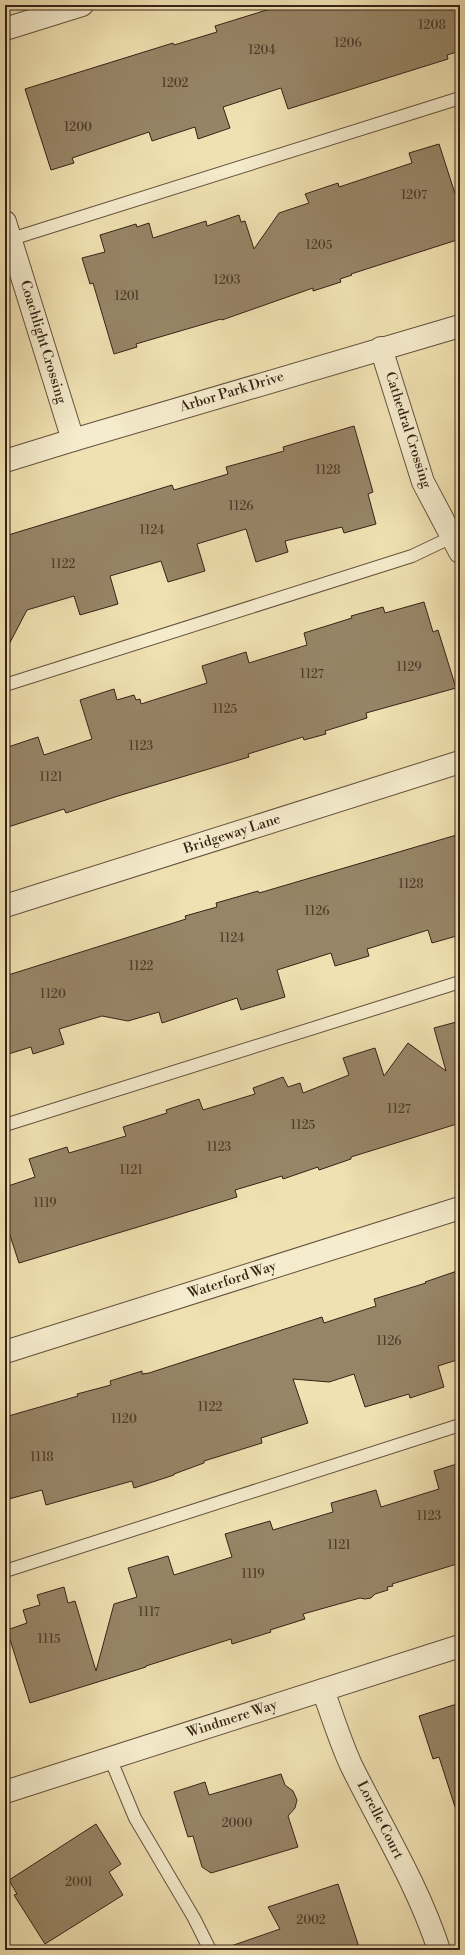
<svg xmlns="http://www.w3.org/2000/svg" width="465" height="1955" viewBox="0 0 465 1955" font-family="'Libre Bodoni',serif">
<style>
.building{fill:#978567;stroke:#372216}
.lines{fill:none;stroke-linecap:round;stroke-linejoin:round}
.lane-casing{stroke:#65523d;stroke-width:14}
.street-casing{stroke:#65523d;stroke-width:24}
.lane{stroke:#f5eccd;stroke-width:12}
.street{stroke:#f5eccd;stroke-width:22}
.labels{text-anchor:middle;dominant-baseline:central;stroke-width:4;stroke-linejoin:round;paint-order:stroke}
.number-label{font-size:12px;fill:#4f3b2a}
.street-label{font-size:14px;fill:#372216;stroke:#f5eccd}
</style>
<rect width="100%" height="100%" fill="#f0e1b2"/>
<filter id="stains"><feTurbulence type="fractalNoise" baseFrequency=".005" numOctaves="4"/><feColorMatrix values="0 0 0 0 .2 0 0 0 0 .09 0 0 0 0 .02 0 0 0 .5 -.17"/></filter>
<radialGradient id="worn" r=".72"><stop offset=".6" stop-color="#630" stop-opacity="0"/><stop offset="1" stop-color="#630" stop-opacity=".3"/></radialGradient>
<!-- building -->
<g class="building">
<path d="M 283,5 L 460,5 L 460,51 L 447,55 L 448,59 L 288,109 L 281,88 L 223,107 L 230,128 L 198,139 L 195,127 L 152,141 L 149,132 L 72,158 L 74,163 L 51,170 L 25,89 L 173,43 L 174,45 L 217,32 L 215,26 Z"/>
<path d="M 439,144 L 460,209 L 460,239 L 351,274 L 352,275 L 340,279 L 341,282 L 313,291 L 313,288 L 222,320 L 221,319 L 136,344 L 137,347 L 114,354 L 93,283 L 90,284 L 82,258 L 105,252 L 100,235 L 136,224 L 137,227 L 149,223 L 153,238 L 206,221 L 207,226 L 239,215 L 241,222 L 245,221 L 254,249 L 279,213 L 309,203 L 305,194 L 338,183 L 339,187 L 412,163 L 409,153 Z"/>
<path d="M 354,426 L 373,492 L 368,494 L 376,524 L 344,533 L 342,527 L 285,541 L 288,552 L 256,562 L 246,529 L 197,544 L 205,571 L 168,582 L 161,561 L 110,576 L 118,604 L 80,615 L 74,596 L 27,610 L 5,652 L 5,536 L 172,485 L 174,490 L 228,474 L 226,467 L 284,451 L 283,447 Z"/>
<path d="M 424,602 L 433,632 L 438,630 L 456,688 L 366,713 L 367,718 L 325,731 L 326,734 L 304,740 L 303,737 L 248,754 L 249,757 L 118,796 L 66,813 L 64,809 L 5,828 L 5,748 L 38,737 L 44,755 L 92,739 L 80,700 L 114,689 L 117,700 L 134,695 L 136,700 L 140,699 L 141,704 L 207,683 L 202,666 L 246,652 L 249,663 L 307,645 L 304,633 L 352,618 L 351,616 L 383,607 L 385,613 Z"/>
<path d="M 460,834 L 460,935 L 432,943 L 428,930 L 367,949 L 369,956 L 335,966 L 331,953 L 277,970 L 285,997 L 241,1010 L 237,998 L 162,1023 L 159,1012 L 128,1021 L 102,1016 L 59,1029 L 64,1044 L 33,1054 L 31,1047 L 5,1055 L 5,976 L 186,919 L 185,916 L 217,907 L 216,903 L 258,891 L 259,893 Z"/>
<path d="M 460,1021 L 460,1123 L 351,1157 L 351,1159 L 319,1170 L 318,1167 L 283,1179 L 282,1176 L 235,1190 L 237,1197 L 19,1263 L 5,1220 L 5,1187 L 35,1177 L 29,1159 L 67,1147 L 69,1153 L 126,1136 L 123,1127 L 167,1113 L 166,1110 L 199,1099 L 203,1110 L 255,1094 L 253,1088 L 283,1077 L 288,1087 L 300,1083 L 303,1093 L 349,1075 L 343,1058 L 375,1048 L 384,1076 L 408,1043 L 446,1071 L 434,1028 Z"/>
<path d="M 460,1270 L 460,1359 L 438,1366 L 444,1387 L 410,1398 L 409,1394 L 365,1407 L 354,1374 L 329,1382 L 293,1379 L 308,1423 L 261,1438 L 262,1443 L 204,1461 L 204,1463 L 174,1474 L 174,1475 L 134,1488 L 132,1481 L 46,1505 L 42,1490 L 5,1500 L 5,1417 L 78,1396 L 77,1394 L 111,1385 L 110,1381 L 142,1371 L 142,1374 L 149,1373 L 322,1317 L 324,1323 L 376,1306 L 374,1299 L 426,1283 L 425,1282 Z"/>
<path d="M 460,1463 L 460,1563 L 392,1584 L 393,1586 L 387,1587 L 388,1590 L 375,1594 L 371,1598 L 365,1599 L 360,1598 L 303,1614 L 305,1619 L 270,1630 L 271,1632 L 232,1644 L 231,1639 L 146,1666 L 146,1667 L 30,1703 L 7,1630 L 27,1623 L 23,1610 L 40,1605 L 37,1595 L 64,1587 L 68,1603 L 75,1601 L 96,1671 L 114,1604 L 137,1597 L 128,1568 L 168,1556 L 174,1575 L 232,1557 L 225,1534 L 270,1521 L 273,1530 L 333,1512 L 331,1503 L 376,1490 L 381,1507 L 439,1489 L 434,1471 Z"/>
<path d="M 460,1703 L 460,1807 L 455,1807 L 439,1757 L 433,1759 L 419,1716 Z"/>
<path d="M 281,1774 L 285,1785 L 293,1791 L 297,1800 L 295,1808 L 288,1816 L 298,1847 L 211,1873 L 202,1867 L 193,1836 L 188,1837 L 174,1792 L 205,1782 L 209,1795 Z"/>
<path d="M 96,1824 L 121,1864 L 109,1872 L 123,1895 L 45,1944 L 14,1895 L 17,1894 L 9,1880 Z"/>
<path d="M 338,1884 L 360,1950 L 232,1950 L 231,1946 L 280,1929 L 268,1907 Z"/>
</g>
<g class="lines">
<!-- lane casing -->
<g class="lane-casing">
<g id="lane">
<path d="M 5,241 L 460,98"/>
<path d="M 5,685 L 412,556 L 452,537"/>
<path d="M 5,1125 L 460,982"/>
<path d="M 5,1571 L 460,1425"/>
<path d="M 110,1758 L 135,1818 L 194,1918 L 210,1950"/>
</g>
</g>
<!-- street casing -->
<g class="street-casing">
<g id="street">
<path d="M 5,29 L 82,5"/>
<path d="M 5,222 L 73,440"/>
<path d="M 381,348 L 423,482 L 460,552"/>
<path d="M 5,461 L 73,440 L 460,326"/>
<path d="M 5,906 L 460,762"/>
<path d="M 5,1352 L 460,1208"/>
<path d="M 323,1690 C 332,1715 340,1741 351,1765 C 381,1826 418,1885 439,1950"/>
<path d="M 5,1792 L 460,1646"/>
</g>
</g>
<!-- lane -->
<use href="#lane" class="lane"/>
<!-- street -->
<use href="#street" class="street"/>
</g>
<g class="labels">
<!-- number labels -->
<g class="number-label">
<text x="432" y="25">1208</text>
<text x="348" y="43">1206</text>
<text x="262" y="50">1204</text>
<text x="175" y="83">1202</text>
<text x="78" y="127">1200</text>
<text x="414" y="195">1207</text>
<text x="319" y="245">1205</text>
<text x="227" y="280">1203</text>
<text x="127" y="296">1201</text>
<text x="328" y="470">1128</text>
<text x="241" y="506">1126</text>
<text x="152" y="530">1124</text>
<text x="63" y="564">1122</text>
<text x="409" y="667">1129</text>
<text x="312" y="674">1127</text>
<text x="225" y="709">1125</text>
<text x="141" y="746">1123</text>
<text x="51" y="777">1121</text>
<text x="411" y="884">1128</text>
<text x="317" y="911">1126</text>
<text x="232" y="938">1124</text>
<text x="141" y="966">1122</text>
<text x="53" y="994">1120</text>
<text x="399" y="1109">1127</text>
<text x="303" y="1125">1125</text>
<text x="219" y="1147">1123</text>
<text x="131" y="1170">1121</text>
<text x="45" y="1203">1119</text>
<text x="389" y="1341">1126</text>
<text x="210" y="1407">1122</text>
<text x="124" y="1419">1120</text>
<text x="42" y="1457">1118</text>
<text x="429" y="1516">1123</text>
<text x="339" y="1545">1121</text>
<text x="253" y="1574">1119</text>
<text x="149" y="1612">1117</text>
<text x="49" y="1639">1115</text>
<text x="237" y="1823">2000</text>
<text x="79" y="1882">2001</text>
<text x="311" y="1920">2002</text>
</g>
<!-- street labels -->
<g class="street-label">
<text transform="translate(43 342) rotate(73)">Coachlight Crossing</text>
<text transform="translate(232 392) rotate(-17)">Arbor Park Drive</text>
<text transform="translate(408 430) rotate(72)">Cathedral Crossing</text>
<text transform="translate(232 834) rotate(-18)">Bridgeway Lane</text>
<text transform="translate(232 1280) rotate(-18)">Waterford Way</text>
<text transform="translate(232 1719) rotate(-18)">Windmere Way</text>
<text transform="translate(380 1820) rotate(63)">Lorelle Court</text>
</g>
</g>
<!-- margin -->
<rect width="465" height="1955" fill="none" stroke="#f0e1b2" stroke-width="20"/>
<rect x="6" y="6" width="453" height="1943" fill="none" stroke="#372216" stroke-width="2"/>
<rect x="10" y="10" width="445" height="1935" fill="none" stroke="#372216"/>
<rect width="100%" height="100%" filter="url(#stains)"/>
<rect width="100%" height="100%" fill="url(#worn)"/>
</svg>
